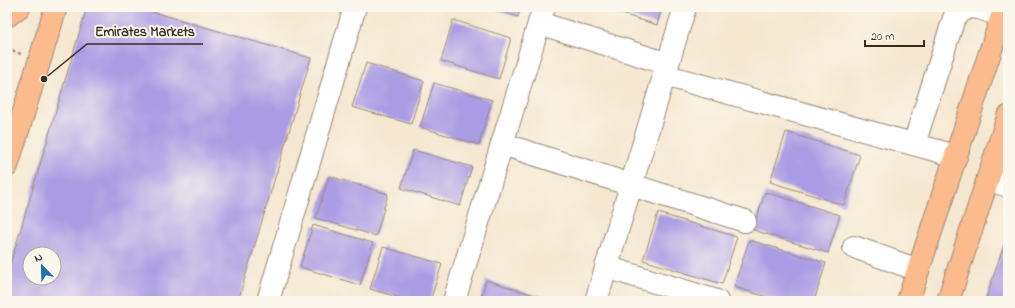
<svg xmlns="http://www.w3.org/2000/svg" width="1015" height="308" viewBox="0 0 1015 308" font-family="'Indie Flower',sans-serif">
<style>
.building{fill:#aa9ce4;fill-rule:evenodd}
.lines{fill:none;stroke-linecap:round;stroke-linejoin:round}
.minor-casing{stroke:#988877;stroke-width:24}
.major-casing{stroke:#988877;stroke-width:24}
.path{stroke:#988877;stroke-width:2.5;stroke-dasharray:3 3;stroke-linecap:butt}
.minor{stroke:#fff;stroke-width:22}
.major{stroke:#fbbb8c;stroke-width:22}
.leader{fill:none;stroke:#3b2a1e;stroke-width:1.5}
.callout-dot{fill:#3b2a1e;stroke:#fbf7ec;stroke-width:1.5}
.callout-label{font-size:14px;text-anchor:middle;font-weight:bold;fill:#3b2a1e;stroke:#fbf7ec;stroke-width:4;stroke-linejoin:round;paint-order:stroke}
</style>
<rect width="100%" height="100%" fill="#fbf7ec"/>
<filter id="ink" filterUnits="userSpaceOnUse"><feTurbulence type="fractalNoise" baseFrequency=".025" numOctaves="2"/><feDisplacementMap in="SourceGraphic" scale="8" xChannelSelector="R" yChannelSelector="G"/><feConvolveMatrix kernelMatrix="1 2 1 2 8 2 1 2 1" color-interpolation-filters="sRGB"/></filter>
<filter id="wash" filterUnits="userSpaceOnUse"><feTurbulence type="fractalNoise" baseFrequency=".012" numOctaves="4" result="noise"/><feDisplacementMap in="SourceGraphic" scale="16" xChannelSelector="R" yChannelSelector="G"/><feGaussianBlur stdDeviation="0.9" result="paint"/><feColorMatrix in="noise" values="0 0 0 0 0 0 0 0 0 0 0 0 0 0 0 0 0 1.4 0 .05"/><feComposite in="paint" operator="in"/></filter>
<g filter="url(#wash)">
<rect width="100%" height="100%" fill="#f5e7d0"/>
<g id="blocks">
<!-- building -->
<g class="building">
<path d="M 87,7 L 136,7 L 311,58 L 238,301 L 7,301 L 7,275 ZM 30,254 L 54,254 L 54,278 L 30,278 Z"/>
<path d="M 486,7 L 521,7 L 518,17 Z"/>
<path d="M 600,7 L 662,7 L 657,25 Z"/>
<path d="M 453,20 L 511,38 L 499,79 L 441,61 Z"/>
<path d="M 366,63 L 424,81 L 411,124 L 352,107 Z"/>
<path d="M 434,83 L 492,100 L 479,145 L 420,127 Z"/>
<path d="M 786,132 L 860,155 L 844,205 L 770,182 Z"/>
<path d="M 413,150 L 472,167 L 460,206 L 401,188 Z"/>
<path d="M 329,176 L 388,194 L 376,236 L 316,218 Z"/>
<path d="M 765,192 L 840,215 L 828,253 L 753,230 Z"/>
<path d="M 658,213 L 737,237 L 722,284 L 643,260 Z"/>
<path d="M 313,225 L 373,243 L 360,285 L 300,267 Z"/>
<path d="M 749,240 L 826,263 L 814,301 L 780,301 L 734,287 Z"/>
<path d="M 1004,245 L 1008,247 L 1008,301 L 985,301 Z"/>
<path d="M 383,247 L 442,264 L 430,301 L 411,301 L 370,289 Z"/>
<path d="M 486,280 L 554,301 L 480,301 Z"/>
</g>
</g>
</g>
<g filter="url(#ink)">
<use href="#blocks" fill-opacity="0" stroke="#988877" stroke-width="1"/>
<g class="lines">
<!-- minor casing -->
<g class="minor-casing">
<g id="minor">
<path d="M 972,7 L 979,8 L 1002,16"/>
<path d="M 539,23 L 668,64"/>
<path d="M 664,75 L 956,156"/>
<path d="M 502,144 L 745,221"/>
<path d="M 914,144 L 954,18 C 959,12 963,9 971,7"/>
<path d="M 988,179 L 1008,186"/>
<path d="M 854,247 L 918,270"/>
<path d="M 606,267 L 717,301"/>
<path d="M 268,301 L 355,7"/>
<path d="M 454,301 L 544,7"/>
<path d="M 596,301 L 685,7"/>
</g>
</g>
<!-- major casing -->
<g class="major-casing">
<g id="major">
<path d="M 7,16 L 19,7"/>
<path d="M 7,166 L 56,7"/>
<path d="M 908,301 L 1005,7"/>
<path d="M 948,301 L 1008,117"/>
</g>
</g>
<!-- path -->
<path class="path" d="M 7,48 L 21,54"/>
<!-- minor -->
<use href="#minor" class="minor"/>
<!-- major -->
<use href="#major" class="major"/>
</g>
</g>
<!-- callouts -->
<path class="leader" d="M44 79L87 44H203"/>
<circle class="callout-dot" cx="44" cy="79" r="4"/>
<g class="callout-label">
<text x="145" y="36">Emirates Markets</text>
</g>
<!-- margin -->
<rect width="1015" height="308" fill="none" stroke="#fbf7ec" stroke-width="24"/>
<!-- north arrow -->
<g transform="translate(42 266) rotate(337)"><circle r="19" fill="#fbf7ec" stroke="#aea59a"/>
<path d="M0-3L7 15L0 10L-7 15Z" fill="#1f6fb2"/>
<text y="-6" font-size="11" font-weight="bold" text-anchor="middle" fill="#3b2a1e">N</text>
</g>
<!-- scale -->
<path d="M865 40v6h59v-6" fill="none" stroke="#3b2a1e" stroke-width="2"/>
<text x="871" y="40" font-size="12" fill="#3b2a1e" stroke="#fbf7ec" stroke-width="3" paint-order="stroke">20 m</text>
</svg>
